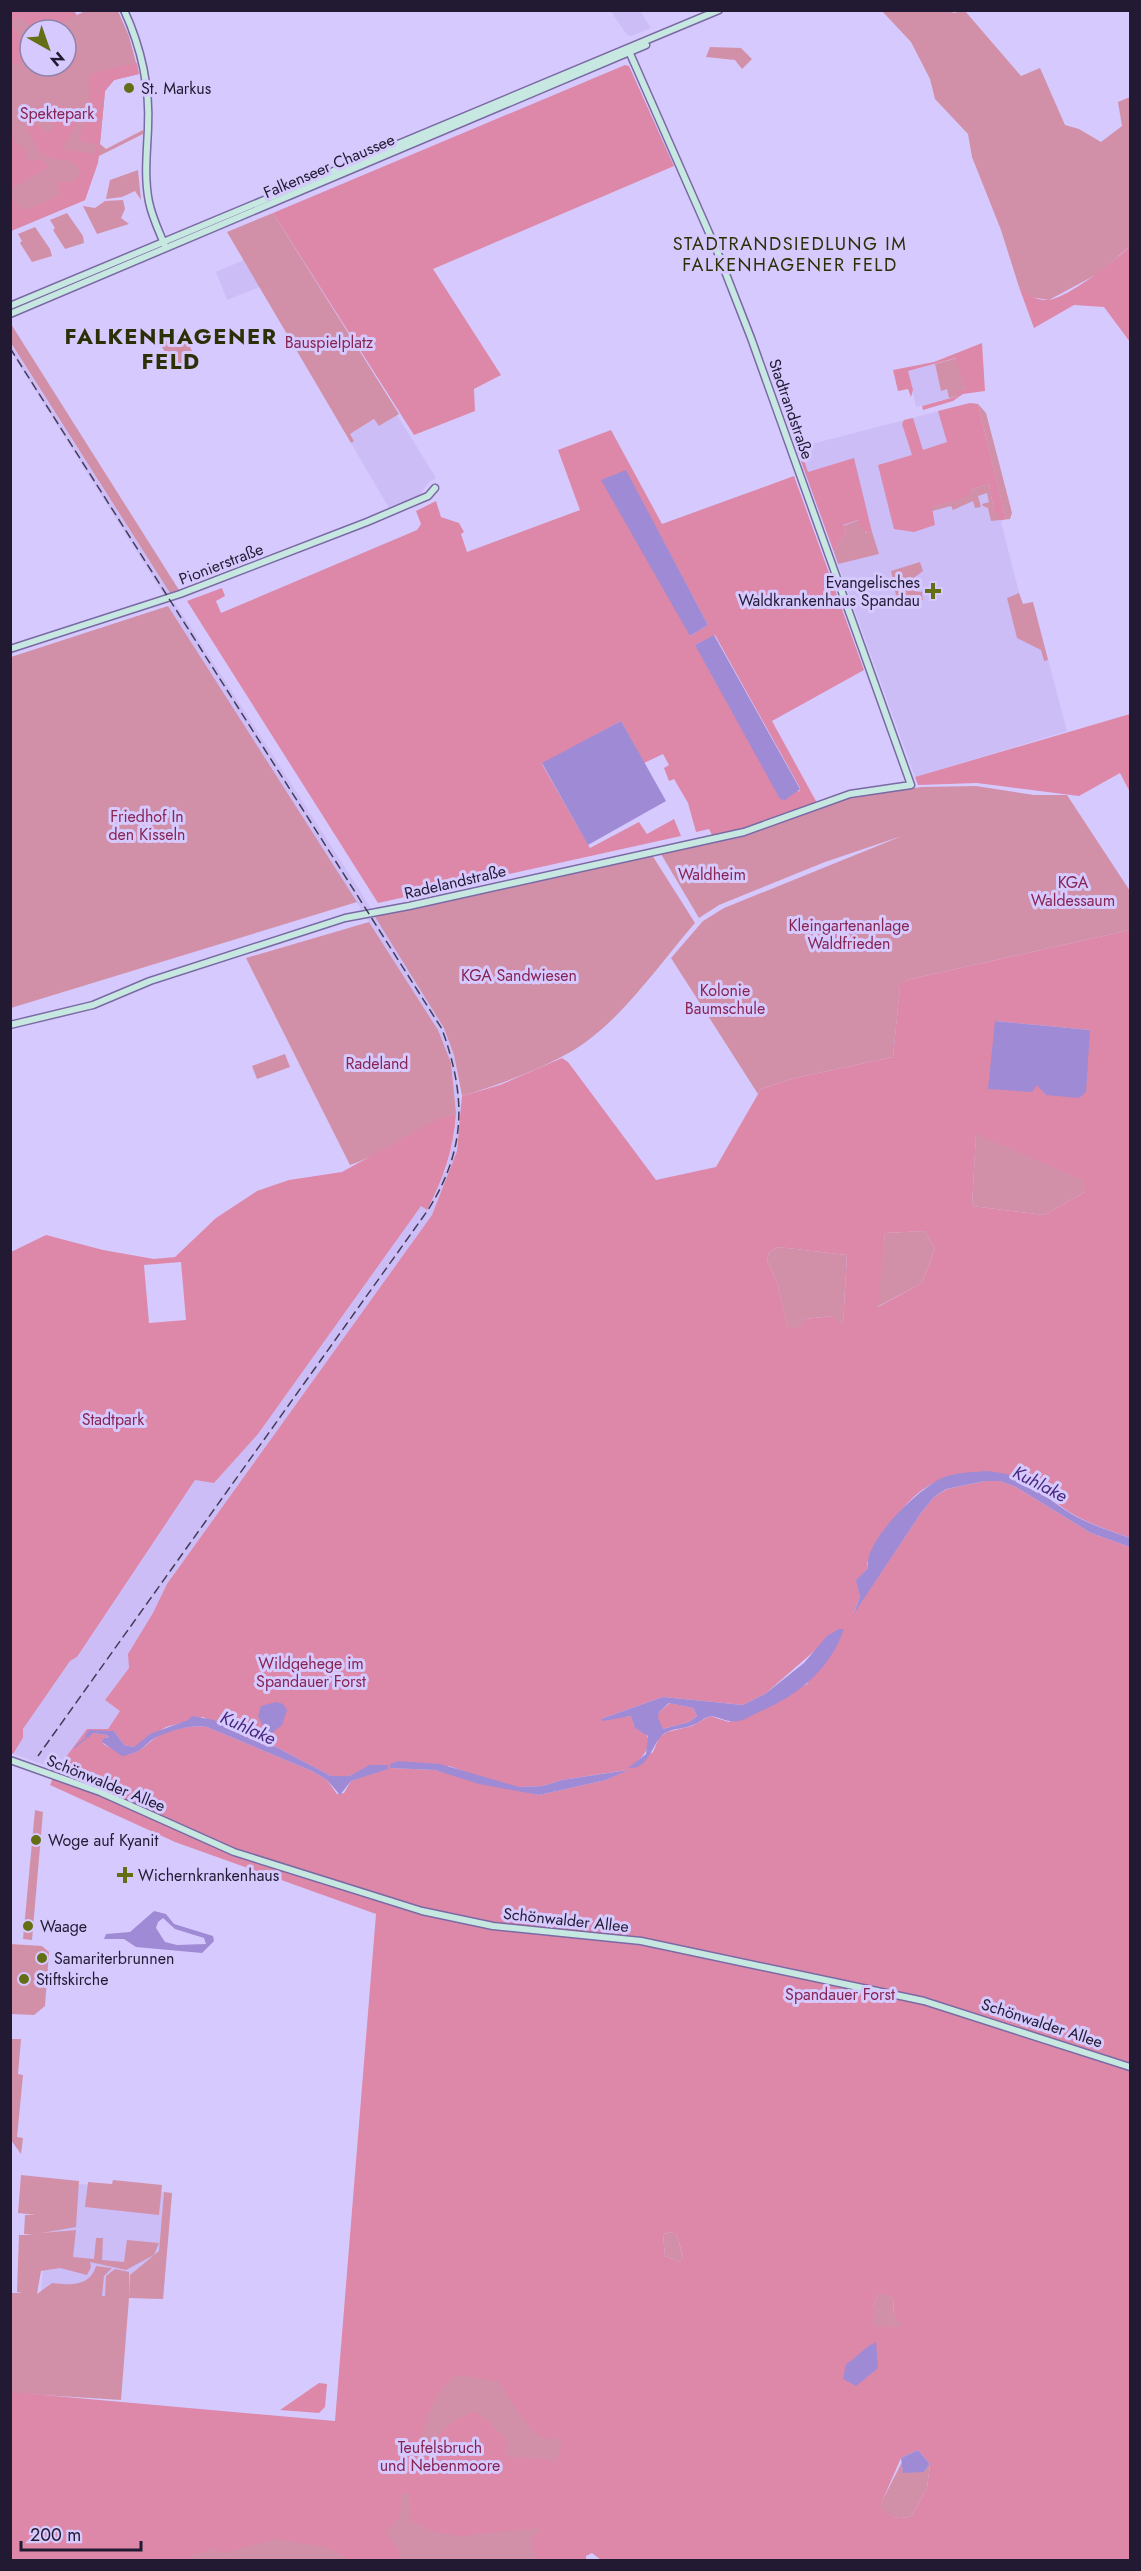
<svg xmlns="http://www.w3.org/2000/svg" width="1141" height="2571" viewBox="0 0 1141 2571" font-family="Jost,sans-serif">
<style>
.built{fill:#ccbdf7}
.green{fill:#d290a8;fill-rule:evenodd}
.forest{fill:#dd88a8;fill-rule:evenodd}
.water{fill:#9f8ad5;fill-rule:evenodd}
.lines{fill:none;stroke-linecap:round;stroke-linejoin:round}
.stream{stroke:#9f8ad5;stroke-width:1.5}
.secondary-casing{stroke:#7a69a4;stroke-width:9}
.secondary{stroke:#c7e8e1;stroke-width:6}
.rail{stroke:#433b58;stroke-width:1.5;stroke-dasharray:9 4.5;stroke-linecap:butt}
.poi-dot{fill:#636e15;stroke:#d6c9fe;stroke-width:2}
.labels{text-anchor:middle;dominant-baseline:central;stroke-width:6;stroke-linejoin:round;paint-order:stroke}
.poi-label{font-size:16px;fill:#211a32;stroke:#d6c9fe;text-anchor:start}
.park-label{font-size:16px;fill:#872452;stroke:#d6c9fe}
.street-label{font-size:16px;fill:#211a32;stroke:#d6c9fe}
.neighbourhood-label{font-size:18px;letter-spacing:1.5px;fill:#2b3007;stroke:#d6c9fe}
.water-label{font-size:18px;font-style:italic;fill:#47267d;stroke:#d6c9fe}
.district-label{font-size:22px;font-weight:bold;letter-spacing:1.5px;fill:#2b3007;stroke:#d6c9fe}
</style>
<rect width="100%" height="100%" fill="#d6c9fe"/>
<!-- built -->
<g class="built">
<path d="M 611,11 L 640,11 L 651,28 L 631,36 L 627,35 Z"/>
<path d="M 244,260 L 260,287 L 227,300 L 216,272 Z"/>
<path d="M 10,343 L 170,593 L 164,595 L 11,352 Z"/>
<path d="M 935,364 L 941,390 L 947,389 L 949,398 L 916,407 L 908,371 Z"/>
<path d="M 970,403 L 978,404 L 986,413 L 1012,513 L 1001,522 L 1022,604 L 1033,602 L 1067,731 L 915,777 L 797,451 L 800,447 Z"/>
<path d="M 397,415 L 436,478 L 428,483 L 419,496 L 389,508 L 351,443 L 354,441 L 350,434 L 375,419 L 379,426 Z"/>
<path d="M 175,603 L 362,894 L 444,1028 L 454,1055 L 462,1114 L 457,1151 L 432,1215 L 167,1584 L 129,1668 L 105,1700 L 121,1711 L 108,1729 L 87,1729 L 57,1769 L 13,1754 L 23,1738 L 23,1729 L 70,1661 L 77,1657 L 195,1480 L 215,1482 L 258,1434 L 421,1205 L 426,1210 L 446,1169 L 455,1134 L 456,1113 L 438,1030 L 168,606 Z"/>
<path d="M 50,2181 L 172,2193 L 163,2299 L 41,2294 Z"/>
</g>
<!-- green -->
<g class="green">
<path d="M 952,10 L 953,13 L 965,11 L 1021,76 L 1040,68 L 1065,125 L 1079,129 L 1101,142 L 1122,126 L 1118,102 L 1130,97 L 1130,246 L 1101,272 L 1049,300 L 1030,297 L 1019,287 L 1001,230 L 972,157 L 968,134 L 935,99 L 930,79 L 911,42 L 882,11 Z"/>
<path d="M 11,11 L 74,11 L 77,15 L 85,11 L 118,11 L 129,36 L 139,74 L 114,80 L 105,91 L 100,144 L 106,149 L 143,130 L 143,134 L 99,156 L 85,200 L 11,231 ZM 30,30 L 66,30 L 66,66 L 30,66 Z"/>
<path d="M 710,47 L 741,48 L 752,59 L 742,69 L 735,60 L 706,57 Z"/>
<path d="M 138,170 L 141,200 L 135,191 L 122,197 L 106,199 L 110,180 Z"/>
<path d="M 123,200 L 125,209 L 121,218 L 129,224 L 97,234 L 83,206 L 95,208 L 105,201 Z"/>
<path d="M 67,213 L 83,236 L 84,243 L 65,249 L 53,230 L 55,228 L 50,220 Z"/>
<path d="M 273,213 L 399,414 L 379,426 L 374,419 L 350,434 L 354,441 L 351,443 L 227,232 Z"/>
<path d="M 35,227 L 50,249 L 52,256 L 32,262 L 20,243 L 22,241 L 18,234 Z"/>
<path d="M 11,324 L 179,590 L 170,593 L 11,343 Z"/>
<path d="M 183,333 L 195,357 L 175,368 L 160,344 Z"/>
<path d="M 957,358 L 965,389 L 958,396 L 949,398 L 947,389 L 941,391 L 935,364 Z"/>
<path d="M 978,404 L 986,413 L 1012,513 L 1010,519 L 991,521 L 988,508 L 983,506 L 982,504 L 989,502 L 987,493 L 978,496 L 981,507 L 975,508 L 973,501 L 953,510 L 951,506 L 932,511 L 931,507 L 966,497 L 972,489 L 989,484 L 994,512 L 1006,519 Z"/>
<path d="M 859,520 L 866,533 L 872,532 L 879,554 L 838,564 L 834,552 L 846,531 L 843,526 Z"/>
<path d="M 920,562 L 923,571 L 911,580 L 913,591 L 922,592 L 923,600 L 898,605 L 891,571 Z"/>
<path d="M 1019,593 L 1023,604 L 1033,602 L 1048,660 L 1044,661 L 1041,650 L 1017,638 L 1007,598 Z"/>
<path d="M 168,606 L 357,902 L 11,1008 L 11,657 Z"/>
<path d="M 976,786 L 1034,795 L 1067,795 L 1130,891 L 1130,930 L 907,980 L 900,987 L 893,1057 L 795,1078 L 761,1089 L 758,1094 L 671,958 L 703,921 L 724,908 L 902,836 L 825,862 L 719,905 L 699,918 L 661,854 L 745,835 L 848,797 L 922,787 Z"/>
<path d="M 652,855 L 695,923 C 660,963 627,1013 583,1044 C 553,1065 497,1086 462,1096 L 454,1055 L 444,1028 L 372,912 Z"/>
<path d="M 369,922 L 438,1030 L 451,1063 L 456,1113 C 419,1126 388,1152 350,1165 L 246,958 Z"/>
<path d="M 285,1054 L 290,1067 L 257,1079 L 252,1066 Z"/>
<path d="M 976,1133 L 1084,1180 L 1085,1192 L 1044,1215 L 972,1206 Z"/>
<path d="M 925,1231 L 935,1249 L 922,1283 L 877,1307 L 885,1233 Z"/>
<path d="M 778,1247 L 847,1255 L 843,1324 L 832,1316 L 805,1319 L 802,1327 L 788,1329 L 778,1286 L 767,1260 L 769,1252 Z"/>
<path d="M 35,1810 L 43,1812 L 32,1940 L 23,1939 Z"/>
<path d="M 10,1944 L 42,1946 L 49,1952 L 45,2006 L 34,2015 L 11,2014 Z"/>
<path d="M 11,2039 L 21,2039 L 18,2074 L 23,2075 L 17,2137 L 23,2138 L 21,2154 L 11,2140 Z"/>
<path d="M 21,2175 L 79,2181 L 76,2227 L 42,2233 L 76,2230 L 73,2257 L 94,2259 L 96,2238 L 103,2238 L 102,2260 L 124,2262 L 127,2240 L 159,2243 L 154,2255 L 126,2270 L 90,2262 L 91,2267 L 87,2275 L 60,2268 L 41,2271 L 37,2294 L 52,2283 C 69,2285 90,2287 96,2266 L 112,2268 L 104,2276 L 102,2296 L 105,2296 L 106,2276 L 115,2269 L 129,2272 L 130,2298 L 130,2275 L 159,2251 L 164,2192 L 172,2193 L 163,2299 L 129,2298 L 121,2400 L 11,2393 L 10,2293 L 22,2293 L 17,2292 L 19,2235 L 34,2235 L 24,2234 L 25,2215 L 36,2215 L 18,2213 Z"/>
<path d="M 113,2180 L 162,2185 L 159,2215 L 85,2207 L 88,2182 L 112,2184 Z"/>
<path d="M 671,2232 L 677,2235 L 683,2258 L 680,2262 L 665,2256 L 663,2234 Z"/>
<path d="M 878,2292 L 893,2297 L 894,2315 L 904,2326 L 873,2328 L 873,2307 Z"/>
<path d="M 344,2344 L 571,2396 L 567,2560 L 154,2560 L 260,2534 L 329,2544 Z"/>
<path d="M 902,2462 L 903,2472 L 924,2472 L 930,2464 L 927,2488 L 912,2516 C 897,2520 890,2518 879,2507 Z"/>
</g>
<!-- forest -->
<g class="forest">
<path d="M 10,11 L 74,11 L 76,15 L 64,22 L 76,59 L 69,69 L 57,66 L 66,66 L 66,30 L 37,30 L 20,17 L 12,21 L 12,26 L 19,35 L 30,41 L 30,58 L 18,64 L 11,62 Z"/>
<path d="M 137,63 L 139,74 L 114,80 L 105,91 L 98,163 L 85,200 L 11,231 L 11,196 L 19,208 L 27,210 L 57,196 L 61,192 L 57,188 L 59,182 L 74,182 L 80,172 C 78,159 58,159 47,158 L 41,154 L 26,128 L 35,123 L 48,133 L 54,127 L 51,122 L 34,115 L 35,108 L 52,104 L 76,110 L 80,116 L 63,149 L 94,154 L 97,144 L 81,142 C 78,130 86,125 89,115 C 93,100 87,90 89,77 L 93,73 Z"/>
<path d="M 625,65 L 629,66 L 674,166 L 433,269 L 501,375 L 474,389 L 475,411 L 414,435 L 273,213 Z"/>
<path d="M 11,130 L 16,144 L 24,147 L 27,161 L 41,159 L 49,167 L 11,189 Z"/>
<path d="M 1130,246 L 1130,342 L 1104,307 L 1074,305 L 1034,328 L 1019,287 C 1027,294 1036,301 1048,300 C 1066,299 1117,260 1130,246 Z"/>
<path d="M 982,343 L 985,391 L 963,394 L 953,401 L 923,410 L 922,406 L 958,396 L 956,391 L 965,389 L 956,358 L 908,371 L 913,390 L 911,397 L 908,389 L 898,391 L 893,370 L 934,362 Z"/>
<path d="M 970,403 L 978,404 L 1006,519 L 1001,520 L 994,512 L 989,484 L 972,489 L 967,497 L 932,507 L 935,525 L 914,532 L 894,529 L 878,465 L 912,455 L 902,424 L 904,420 L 913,418 L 923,450 L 947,442 L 938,411 Z"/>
<path d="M 611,430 L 662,524 L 794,476 L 864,670 L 772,721 L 817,803 L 744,831 L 713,837 L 709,829 L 696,832 L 688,803 L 674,779 L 669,781 L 664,768 L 669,765 L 663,754 L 644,763 L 621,721 L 542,764 L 590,848 L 639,822 L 647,834 L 674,819 L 681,836 L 378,903 L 187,601 L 222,588 L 225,596 L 216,601 L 221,613 L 417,530 L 421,524 L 416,511 L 436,501 L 441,517 L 459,523 L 464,532 L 461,534 L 467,552 L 580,510 L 558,450 ZM 625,470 L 708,625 L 690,636 ZM 715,635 L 800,788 L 799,792 L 695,645 Z"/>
<path d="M 809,450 L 810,454 L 803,457 L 808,472 L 854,458 L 872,532 L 867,533 L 859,526 L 858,520 L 843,525 L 846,531 L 834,552 L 798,453 Z"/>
<path d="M 1130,714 L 1130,792 L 1120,773 L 1079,796 L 977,783 L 918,785 L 915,777 Z"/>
<path d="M 1130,930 L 1130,1538 C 1111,1531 1089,1524 1071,1513 C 1058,1505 1039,1488 1026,1483 C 941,1453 905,1493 867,1563 L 868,1568 C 856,1580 858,1582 860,1597 L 853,1614 L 921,1513 L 934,1497 L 947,1489 L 985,1481 L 1000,1481 L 1016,1487 L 1091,1533 L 1130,1547 L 1130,2560 L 601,2560 L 592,2553 L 586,2556 L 586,2560 L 536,2560 L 532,2538 L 539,2531 L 537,2528 L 460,2536 L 434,2532 L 409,2520 L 410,2496 L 406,2492 L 401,2495 L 400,2517 L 385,2532 C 391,2540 401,2548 399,2560 L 351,2560 L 326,2547 L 275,2539 L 225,2553 L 216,2552 L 215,2548 L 191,2556 L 188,2560 L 11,2560 L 10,2392 L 335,2421 L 376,1914 L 175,1842 L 50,1785 L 57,1769 L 87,1729 L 108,1729 L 120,1711 L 105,1700 L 129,1668 L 128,1654 L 153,1613 L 167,1584 L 432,1215 L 457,1151 L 462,1096 L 500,1085 L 562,1058 L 568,1062 L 656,1180 L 716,1167 L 761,1089 L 795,1078 L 893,1057 L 900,986 L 907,980 ZM 995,1021 L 1090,1030 L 1046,1095 ZM 976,1134 L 1083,1180 L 1085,1192 L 1044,1215 L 972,1206 ZM 925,1231 L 935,1249 L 922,1283 L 878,1307 L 885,1233 ZM 778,1247 L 847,1255 L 843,1324 L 833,1316 L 805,1319 L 801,1327 L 788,1328 L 778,1286 L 767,1260 L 769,1252 ZM 836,1632 L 807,1684 L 729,1722 L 710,1716 L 692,1726 L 667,1732 L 659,1738 L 653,1752 L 637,1762 C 644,1755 653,1745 646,1734 C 644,1730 638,1730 634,1725 L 632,1716 L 601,1719 L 663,1697 L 743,1705 L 765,1694 ZM 203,1717 L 250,1739 L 276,1747 L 331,1776 L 349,1776 L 372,1765 L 388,1765 L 388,1768 L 351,1781 L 344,1793 L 337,1794 L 327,1780 L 314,1772 L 207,1727 C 193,1724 167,1730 155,1738 C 146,1745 139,1753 126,1755 L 103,1744 L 106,1737 L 109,1737 L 107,1735 L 93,1733 L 114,1731 L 124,1745 L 134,1747 L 166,1727 ZM 449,1766 L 502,1785 L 519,1787 L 543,1786 L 562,1780 L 627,1770 L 606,1780 L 539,1795 L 435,1770 L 391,1768 ZM 671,2232 L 677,2235 L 683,2257 L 680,2262 L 665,2256 L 663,2234 ZM 878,2293 L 893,2297 L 894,2315 L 903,2326 L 873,2327 L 873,2307 ZM 457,2375 L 498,2381 C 510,2397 527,2434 548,2439 C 552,2439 558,2438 562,2439 L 557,2460 L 509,2457 L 505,2453 L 507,2441 L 488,2421 L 474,2411 C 442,2427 443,2426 430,2458 L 418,2455 L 416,2449 C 429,2419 428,2396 457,2375 ZM 918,2450 L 930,2464 L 927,2488 L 912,2516 C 897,2520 890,2518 880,2506 L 901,2458 Z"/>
<path d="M 456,1113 C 454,1149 443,1179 427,1210 L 421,1206 L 258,1434 L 214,1483 L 195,1480 L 77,1657 L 70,1661 L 23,1729 L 23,1738 L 13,1754 L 11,1753 L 11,1252 L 46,1235 L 103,1250 L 154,1259 L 175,1257 L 216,1218 L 257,1191 L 289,1180 L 342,1172 L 436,1120 ZM 181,1262 L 186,1320 L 149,1323 L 144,1265 Z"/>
<path d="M 670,1703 L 693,1708 L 697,1716 L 689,1722 L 663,1729 L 657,1718 L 659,1712 Z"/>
<path d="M 319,2383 L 327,2384 L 325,2407 L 319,2413 L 280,2410 Z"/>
</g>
<!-- water -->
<g class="water">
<path d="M 626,470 L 708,625 L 690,636 L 601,480 Z"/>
<path d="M 714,635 L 800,789 L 785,800 L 780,799 L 695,645 Z"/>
<path d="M 621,721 L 666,801 L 588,845 L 542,763 Z"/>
<path d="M 995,1021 L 1090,1030 L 1086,1092 L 1079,1098 L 1046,1095 L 1037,1085 L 1032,1092 L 988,1089 Z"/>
<path d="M 984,1471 C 1023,1472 1038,1493 1070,1513 C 1088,1524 1110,1531 1130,1538 L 1130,1547 L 1091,1533 L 1016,1487 L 1000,1481 L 985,1481 L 946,1489 L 934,1497 L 921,1513 L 853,1615 L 860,1597 L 856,1580 L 868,1568 C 863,1542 918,1489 942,1478 C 956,1472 969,1473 984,1471 Z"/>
<path d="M 839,1629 L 844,1629 C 830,1670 797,1696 759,1712 C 752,1715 745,1720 738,1721 C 728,1723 720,1717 710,1716 C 704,1718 699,1723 693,1725 C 684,1729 673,1728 665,1733 C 651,1743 650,1770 628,1768 L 646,1754 L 648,1736 L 635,1728 L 631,1716 L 603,1721 L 601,1719 L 663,1697 L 743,1705 L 765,1694 L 804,1663 L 827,1636 ZM 669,1703 L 693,1708 L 697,1716 L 689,1722 L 663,1729 L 658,1718 L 659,1712 Z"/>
<path d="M 276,1702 L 283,1704 L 287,1710 L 282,1725 L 272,1733 L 266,1732 L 258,1716 L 261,1706 Z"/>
<path d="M 192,1716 L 214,1720 L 250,1739 L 276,1747 L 331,1776 L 349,1776 L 370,1765 L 388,1765 L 388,1769 L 351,1781 L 340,1795 L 327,1780 L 314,1772 L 207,1727 C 193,1724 173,1730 159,1736 C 143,1743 146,1752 122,1756 L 102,1742 L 104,1738 L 109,1737 L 107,1735 L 93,1733 L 88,1738 L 85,1736 L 89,1730 L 114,1731 L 124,1745 L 134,1747 L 150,1734 L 188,1720 Z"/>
<path d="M 398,1761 L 440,1764 L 519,1787 L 543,1786 L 562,1780 L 628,1770 L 606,1780 L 539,1795 L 479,1784 L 435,1770 L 390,1768 L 390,1764 Z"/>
<path d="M 154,1911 L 166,1914 L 174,1924 L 213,1936 L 214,1941 L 202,1953 L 136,1947 L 124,1939 L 104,1939 L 106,1934 L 130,1932 ZM 163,1918 L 175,1929 L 204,1938 L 206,1944 L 177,1945 L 165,1942 L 156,1928 L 158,1922 Z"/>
<path d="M 876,2342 L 878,2368 L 856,2386 L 843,2379 L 846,2364 C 858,2357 863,2348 876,2342 Z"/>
<path d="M 918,2450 L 930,2464 L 924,2472 L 903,2473 L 901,2458 Z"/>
</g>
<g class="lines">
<!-- stream -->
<path class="stream" d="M 75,1747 L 86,1738"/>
<!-- secondary casing -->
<g class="secondary-casing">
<g id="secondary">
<path d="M 124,10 C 141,47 150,88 148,128 C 147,153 144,177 149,202 C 152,217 159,231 165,246"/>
<path d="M 10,306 L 719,10"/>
<path d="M 10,314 L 646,45"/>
<path d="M 10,649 L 180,594 L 367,522 L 428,496 L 435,488"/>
<path d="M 10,1025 L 93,1005 L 150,981 L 345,918 L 409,906 L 744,832 L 850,794 L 911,785 L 751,338 L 717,251 L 628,49"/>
<path d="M 10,1760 L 100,1792 L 234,1852 L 422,1911 L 493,1926 L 641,1941 L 924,2001 L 1130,2067"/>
</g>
</g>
<!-- secondary -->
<use href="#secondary" class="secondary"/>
<!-- rail -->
<path class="rail" d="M 10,348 L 442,1029 C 466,1096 467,1148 428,1210 L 38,1756"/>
</g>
<!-- markers -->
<g class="poi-dot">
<circle cx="129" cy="88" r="6"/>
<path d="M930 582h6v6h6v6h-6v6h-6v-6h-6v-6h6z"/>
<circle cx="36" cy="1840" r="6"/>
<path d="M122 1866h6v6h6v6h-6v6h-6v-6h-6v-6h6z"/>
<circle cx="28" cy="1926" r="6"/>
<circle cx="42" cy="1958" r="6"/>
<circle cx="24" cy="1979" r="6"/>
</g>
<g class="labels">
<!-- poi labels -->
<g class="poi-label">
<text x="141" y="88">St. Markus</text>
<text x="920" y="582" text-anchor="end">Evangelisches<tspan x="920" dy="18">Waldkrankenhaus Spandau</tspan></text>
<text x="48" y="1840">Woge auf Kyanit</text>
<text x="138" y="1875">Wichernkrankenhaus</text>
<text x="40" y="1926">Waage</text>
<text x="54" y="1958">Samariterbrunnen</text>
<text x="36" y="1979">Stiftskirche</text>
</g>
<!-- park labels -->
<g class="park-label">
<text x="57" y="113">Spektepark</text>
<text x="329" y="342">Bauspielplatz</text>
<text x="147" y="816">Friedhof In<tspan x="147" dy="18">den Kisseln</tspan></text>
<text x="712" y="874">Waldheim</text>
<text x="1073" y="882">KGA<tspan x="1073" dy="18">Waldessaum</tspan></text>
<text x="849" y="925">Kleingartenanlage<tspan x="849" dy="18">Waldfrieden</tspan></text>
<text x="519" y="975">KGA Sandwiesen</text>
<text x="725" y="990">Kolonie<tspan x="725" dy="18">Baumschule</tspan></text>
<text x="377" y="1063">Radeland</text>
<text x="113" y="1419">Stadtpark</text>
<text x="311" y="1663">Wildgehege im<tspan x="311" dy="18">Spandauer Forst</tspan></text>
<text x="840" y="1994">Spandauer Forst</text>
<text x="440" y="2447">Teufelsbruch<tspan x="440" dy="18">und Nebenmoore</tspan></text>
</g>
<!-- street labels -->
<g class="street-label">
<text transform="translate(329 166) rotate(-23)">Falkenseer Chaussee</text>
<text transform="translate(791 409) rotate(71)">Stadtrandstraße</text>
<text transform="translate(221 564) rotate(-21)">Pionierstraße</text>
<text transform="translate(455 882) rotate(-13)">Radelandstraße</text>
<text transform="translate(106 1783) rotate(22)">Schönwalder Allee</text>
<text transform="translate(566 1920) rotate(6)">Schönwalder Allee</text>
<text transform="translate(1042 2023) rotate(18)">Schönwalder Allee</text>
</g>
<!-- neighbourhood labels -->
<g class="neighbourhood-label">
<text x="790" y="244">STADTRANDSIEDLUNG IM<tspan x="790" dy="21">FALKENHAGENER FELD</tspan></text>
</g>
<!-- water labels -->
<g class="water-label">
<text transform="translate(1040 1484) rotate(27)">Kuhlake</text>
<text transform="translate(248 1728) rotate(24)">Kuhlake</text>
</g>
<!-- district labels -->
<g class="district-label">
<text x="171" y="336">FALKENHAGENER<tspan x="171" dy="25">FELD</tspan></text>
</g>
</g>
<!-- border -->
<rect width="1141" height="2571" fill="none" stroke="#211a32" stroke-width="24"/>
<!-- north arrow -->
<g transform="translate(48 48) rotate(140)"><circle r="28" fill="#d6c9fe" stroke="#8e83ac" stroke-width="1.5"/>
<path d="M0-4.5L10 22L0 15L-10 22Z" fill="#636e15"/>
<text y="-9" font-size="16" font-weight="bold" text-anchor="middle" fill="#211a32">N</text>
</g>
<!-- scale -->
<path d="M21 2541v9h120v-9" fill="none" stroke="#211a32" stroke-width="3"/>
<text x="30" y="2541" font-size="18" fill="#211a32" stroke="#d6c9fe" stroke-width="4.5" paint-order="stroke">200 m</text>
</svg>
